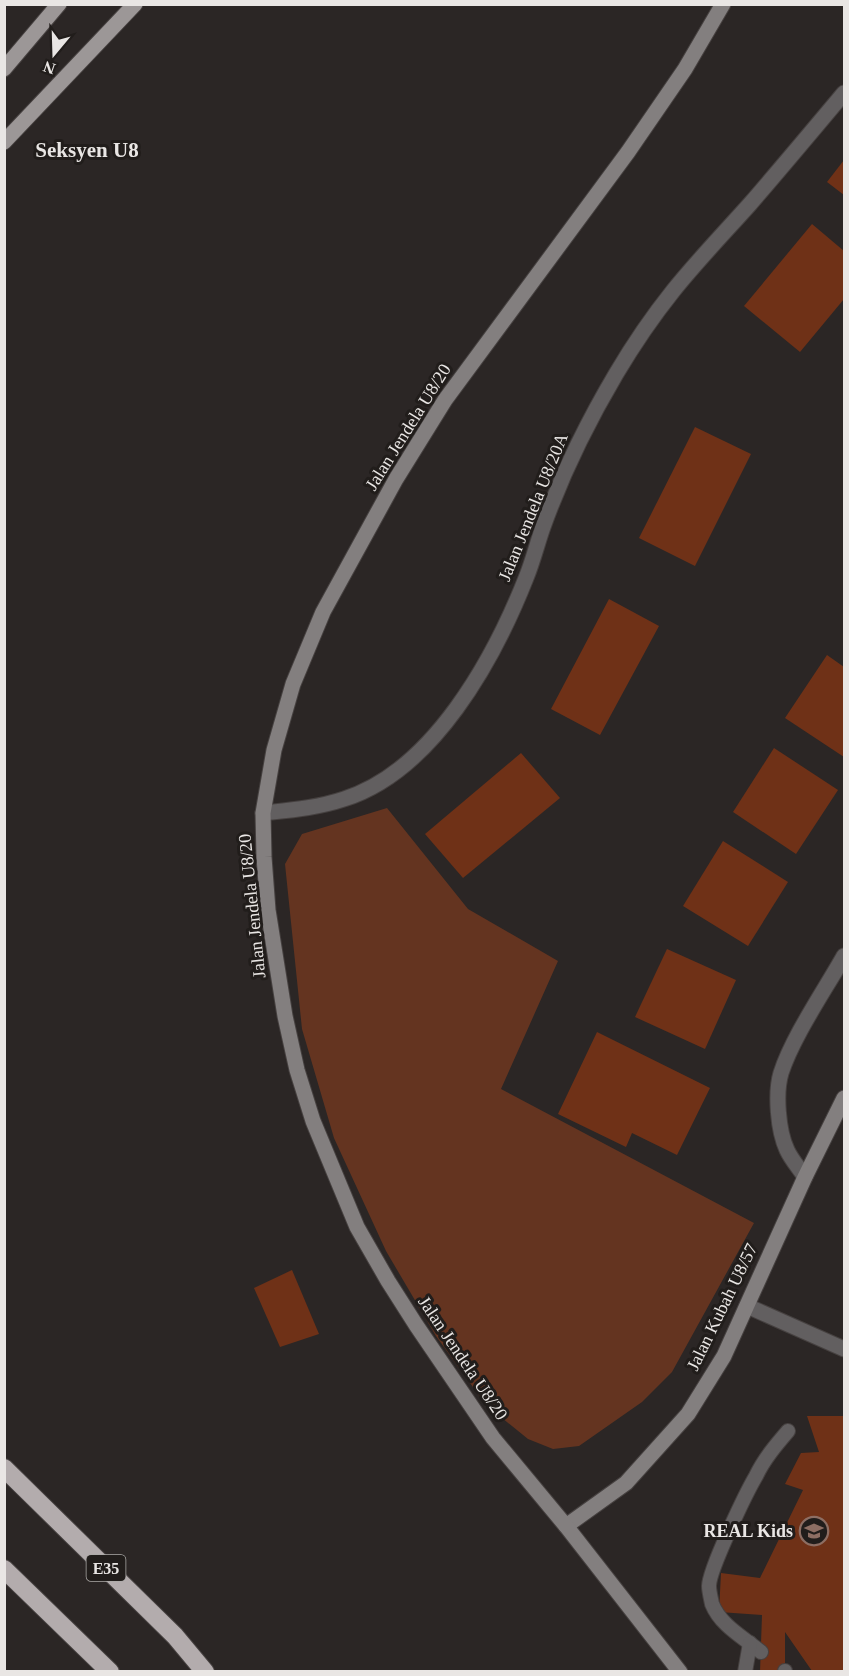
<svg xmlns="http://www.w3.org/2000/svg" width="849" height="1676" viewBox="0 0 849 1676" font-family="'Times New Roman',serif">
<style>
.green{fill:#643420}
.building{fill:#6f3117}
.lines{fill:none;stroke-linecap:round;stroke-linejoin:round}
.lane-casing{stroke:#464140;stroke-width:16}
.street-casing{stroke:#464140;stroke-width:17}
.secondary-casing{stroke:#464140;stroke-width:17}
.primary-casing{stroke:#464140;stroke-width:17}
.highway-casing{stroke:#464140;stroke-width:20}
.lane{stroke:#625f60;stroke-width:14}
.street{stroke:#625f60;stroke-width:15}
.secondary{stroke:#837f7f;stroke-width:15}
.primary{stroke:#9c9797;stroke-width:15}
.highway{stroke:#b3acad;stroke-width:18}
.labels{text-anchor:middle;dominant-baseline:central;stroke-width:6;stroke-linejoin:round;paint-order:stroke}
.shield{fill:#211d1b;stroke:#adaaa8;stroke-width:1.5}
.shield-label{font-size:16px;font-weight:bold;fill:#e9e6e4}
.street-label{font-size:18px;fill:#e9e6e4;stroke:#211d1b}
.poi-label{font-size:18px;font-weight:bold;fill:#e9e6e4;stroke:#211d1b;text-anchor:end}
.quarter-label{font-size:21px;font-weight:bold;fill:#e9e6e4;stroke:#211d1b}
</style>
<rect width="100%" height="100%" fill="#2b2625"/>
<!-- green -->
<path class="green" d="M 387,808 L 468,909 L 558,961 L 501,1089 L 754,1223 L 672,1372 L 642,1402 L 579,1446 L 553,1449 L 528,1439 L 486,1405 L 436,1336 L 386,1251 L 334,1138 L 302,1029 L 285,864 L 302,834 Z"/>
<!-- building -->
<g class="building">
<path d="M 844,160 L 844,195 L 827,182 Z"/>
<path d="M 812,224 L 844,251 L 844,299 L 800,352 L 744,306 Z"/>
<path d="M 695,427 L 751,454 L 695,566 L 639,538 Z"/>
<path d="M 609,599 L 659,626 L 600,735 L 551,709 Z"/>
<path d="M 827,655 L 844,667 L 844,757 L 785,718 Z"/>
<path d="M 774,748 L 838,790 L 796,854 L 733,812 Z"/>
<path d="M 521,753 L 560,798 L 463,878 L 425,834 Z"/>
<path d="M 723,841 L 788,882 L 748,946 L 683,906 Z"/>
<path d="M 667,949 L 736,980 L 705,1049 L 635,1017 Z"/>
<path d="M 597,1032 L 710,1088 L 677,1155 L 632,1133 L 626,1147 L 558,1114 Z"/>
<path d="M 292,1270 L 319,1334 L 280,1347 L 254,1288 Z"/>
<path d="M 807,1416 L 844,1416 L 844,1672 L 812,1671 L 785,1632 L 785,1672 L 760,1672 L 762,1615 L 719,1612 L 721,1573 L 760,1578 L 803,1490 L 785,1484 L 801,1453 L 819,1452 Z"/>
</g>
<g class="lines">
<!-- lane casing -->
<g class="lane-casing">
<g id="lane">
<path d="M 761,1652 C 743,1637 721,1626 712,1604 C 711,1599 709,1591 709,1586 C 709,1570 746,1493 756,1476 C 764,1459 776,1445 788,1431"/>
<path d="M 785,1671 L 785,1672"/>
<path d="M 745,1672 L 750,1643"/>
</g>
</g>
<!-- street casing -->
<g class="street-casing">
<g id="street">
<path d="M 263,813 C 291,810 317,808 344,799 C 433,771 494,659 526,578 C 533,561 537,544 543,527 C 562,474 587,423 616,374 C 632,347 653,316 673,291 C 697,261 725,232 750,204 C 782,167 813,130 844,93"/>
<path d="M 805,1177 C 799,1168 791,1159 787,1150 C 778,1131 775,1093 781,1073 C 793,1036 825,990 844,956"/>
<path d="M 747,1306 L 844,1349"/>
</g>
</g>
<!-- secondary casing -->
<g class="secondary-casing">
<g id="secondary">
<path d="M 566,1526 L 626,1483 L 688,1414 L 724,1356 L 805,1177 L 844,1098"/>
<path d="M 680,1672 L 566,1526 L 493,1438 L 416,1325 L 388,1281 L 357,1227 L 313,1121 L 297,1070 L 285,1016 L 268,910 L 264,857 L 263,813 L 274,750 L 293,684 L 323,612 L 396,479 L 445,400 L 628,152 L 685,69 L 723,4"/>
</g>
</g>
<!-- primary casing -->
<g class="primary-casing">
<g id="primary">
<path d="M 4,69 L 59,4"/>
<path d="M 4,142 L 135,4"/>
</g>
</g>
<!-- highway casing -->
<g class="highway-casing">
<g id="highway">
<path d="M 4,1468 L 175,1636 L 205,1672"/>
<path d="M 4,1569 L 110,1672"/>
</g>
</g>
<!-- lane -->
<use href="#lane" class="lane"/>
<!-- street -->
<use href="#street" class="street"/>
<!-- secondary -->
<use href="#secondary" class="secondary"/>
<!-- primary -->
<use href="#primary" class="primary"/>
<!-- highway -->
<use href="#highway" class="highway"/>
</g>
<!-- icons -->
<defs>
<g id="school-ring" transform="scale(1.5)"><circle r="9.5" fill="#211d1b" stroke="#8d6e63" stroke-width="1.5"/><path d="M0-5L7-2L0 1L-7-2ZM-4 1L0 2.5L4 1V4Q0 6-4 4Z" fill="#8d6e63"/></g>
</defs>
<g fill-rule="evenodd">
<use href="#school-ring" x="814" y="1531"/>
</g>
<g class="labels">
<!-- shield labels -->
<rect class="shield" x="86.5" y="1555" width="39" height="26" rx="4.5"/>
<g class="shield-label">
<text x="106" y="1568">E35</text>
</g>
<!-- street labels -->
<g class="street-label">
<text transform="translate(408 427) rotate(-58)">Jalan Jendela U8/20</text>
<text transform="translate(533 507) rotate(-68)">Jalan Jendela U8/20A</text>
<text transform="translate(252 906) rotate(-96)">Jalan Jendela U8/20</text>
<text transform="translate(722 1307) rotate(-64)">Jalan Kubah U8/57</text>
<text transform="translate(463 1358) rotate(56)">Jalan Jendela U8/20</text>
</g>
<!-- poi labels -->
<g class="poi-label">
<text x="793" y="1531">REAL Kids</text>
</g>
<!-- quarter labels -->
<g class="quarter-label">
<text x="87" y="150">Seksyen U8</text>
</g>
</g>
<!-- border -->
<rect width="849" height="1676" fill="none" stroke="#e9e6e4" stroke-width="12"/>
<!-- north arrow -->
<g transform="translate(54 54) rotate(199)" stroke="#211d1b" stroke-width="4.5" paint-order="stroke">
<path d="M0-4.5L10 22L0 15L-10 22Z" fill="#e9e6e4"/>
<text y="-9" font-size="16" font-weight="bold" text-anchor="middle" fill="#e9e6e4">N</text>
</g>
</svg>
